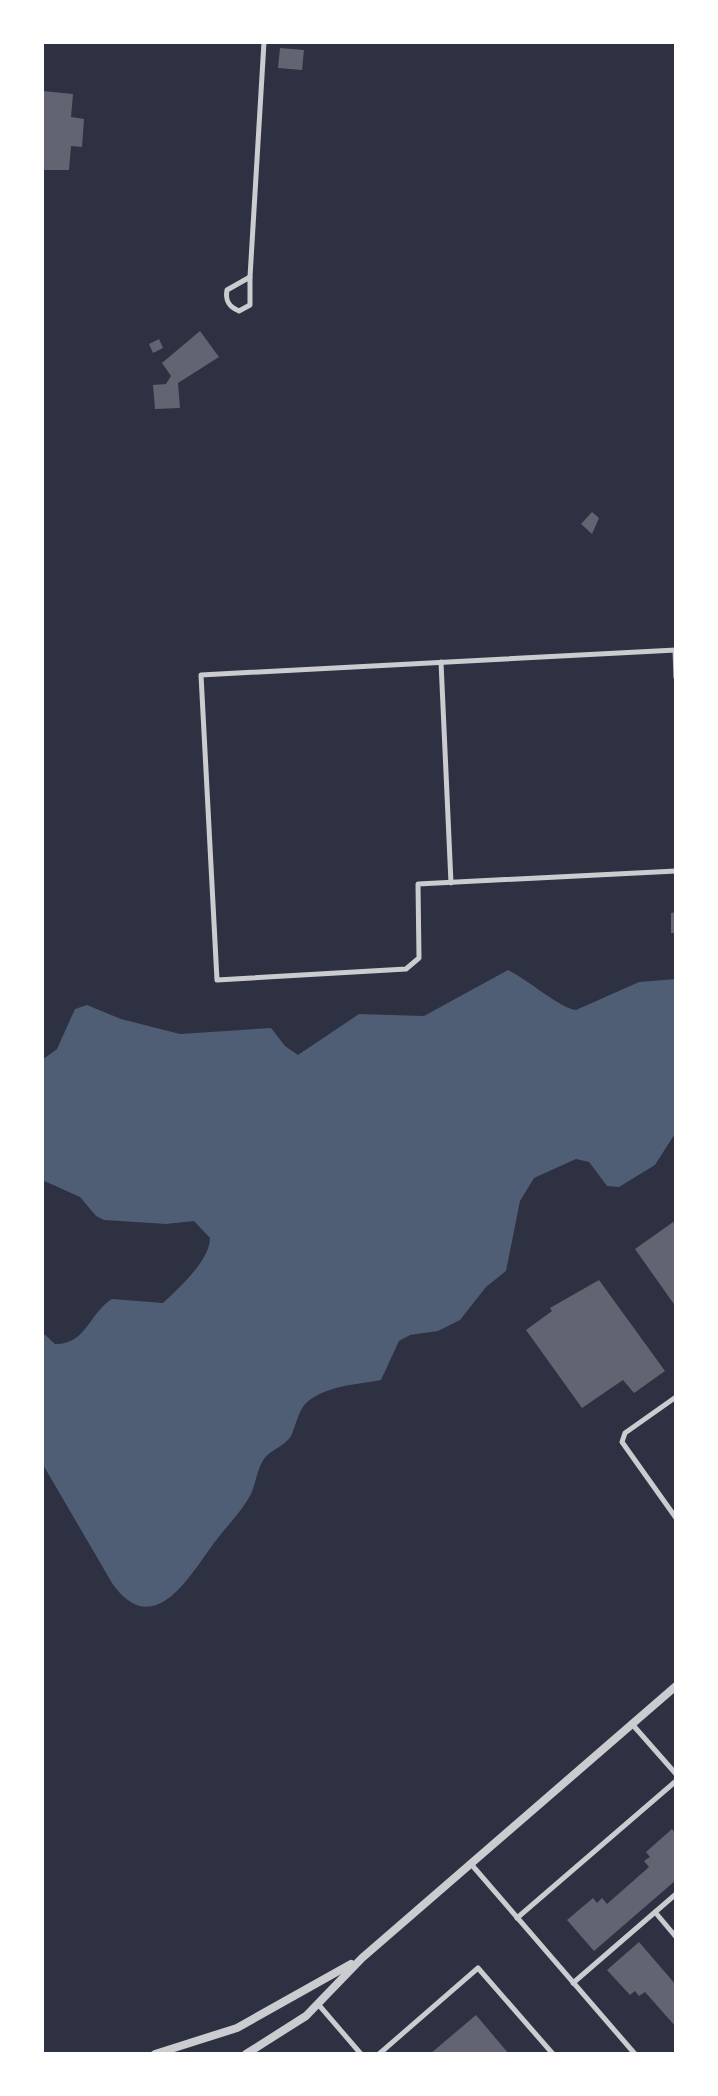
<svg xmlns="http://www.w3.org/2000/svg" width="718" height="2096" viewBox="0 0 718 2096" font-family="'Public Sans',sans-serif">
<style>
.water{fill:#4f5d75}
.building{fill:#626471}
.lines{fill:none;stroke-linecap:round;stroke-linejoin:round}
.service{stroke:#caccd0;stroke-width:5}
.minor{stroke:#caccd0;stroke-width:8}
</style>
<rect width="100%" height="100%" fill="#2d3142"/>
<!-- water -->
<path class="water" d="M 508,970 C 527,979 561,1009 576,1010 L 639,982 L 676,979 L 676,1132 L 655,1165 L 619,1187 L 607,1186 L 589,1162 L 576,1159 L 534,1178 L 520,1201 L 506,1271 L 486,1287 L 460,1320 L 438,1331 L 410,1335 L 399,1341 L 381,1380 C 355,1385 327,1385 306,1403 C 298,1411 296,1426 291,1436 C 284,1447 271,1449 264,1459 C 257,1469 256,1483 251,1494 C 242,1511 226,1527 214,1543 C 189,1577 153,1642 112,1583 L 42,1463 L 42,1332 L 55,1344 C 86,1345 90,1312 112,1299 L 163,1303 C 179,1288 210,1260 210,1238 L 194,1221 L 166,1224 L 104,1220 L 96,1216 L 80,1197 L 42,1180 L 42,1060 L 57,1049 L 75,1009 L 87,1005 L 121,1019 L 180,1034 L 271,1028 L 285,1046 L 298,1055 L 359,1014 L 424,1016 Z"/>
<!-- building -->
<g class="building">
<path d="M 280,48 L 304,50 L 302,70 L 278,68 Z"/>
<path d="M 43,91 L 73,94 L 71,117 L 84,119 L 82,147 L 71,146 L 69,170 L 42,170 Z"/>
<path d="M 200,331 L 219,357 L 178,383 L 180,408 L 155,409 L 153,385 L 166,384 L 171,376 L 162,363 Z"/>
<path d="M 159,339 L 163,348 L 153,353 L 149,344 Z"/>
<path d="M 592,512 L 599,518 L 592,534 L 581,524 Z"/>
<path d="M 676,912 L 676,933 L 671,933 L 671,913 Z"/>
<path d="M 676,1220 L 676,1307 L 635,1249 Z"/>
<path d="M 599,1280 L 665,1371 L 634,1393 L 623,1380 L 582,1408 L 526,1330 L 552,1311 L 550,1308 Z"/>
<path d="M 672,1829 L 676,1834 L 676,1880 L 594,1951 L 567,1920 L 593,1898 L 597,1903 L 602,1898 L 607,1904 L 649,1867 L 644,1861 L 650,1857 L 646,1852 Z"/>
<path d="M 639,1942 L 676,1985 L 676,2027 L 645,1992 L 639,1996 L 635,1991 L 630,1995 L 607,1970 Z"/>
<path d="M 476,2015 L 509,2054 L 430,2054 Z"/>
</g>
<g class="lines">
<!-- service -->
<g class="service">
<path d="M 250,277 L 264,42"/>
<path d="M 250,277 L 250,305 L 239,311 C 229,307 225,301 227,290 Z"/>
<path d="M 675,650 L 676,678"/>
<path d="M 676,650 L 201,675 L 217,980 L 406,969 L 419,958 L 418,884 L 676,871"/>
<path d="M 441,662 L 451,883"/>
<path d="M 676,1397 L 625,1433 L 622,1442 L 676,1518"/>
<path d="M 632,1724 L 676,1774"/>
<path d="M 471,1864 L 635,2054"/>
<path d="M 655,1912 L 676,1937"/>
<path d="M 517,1918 L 676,1781"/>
<path d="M 573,1983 L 676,1894"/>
<path d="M 318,2004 L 361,2054"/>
<path d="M 379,2054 L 478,1968 L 553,2054"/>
</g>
<!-- minor -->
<g class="minor">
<path d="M 155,2054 L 237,2028 L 351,1964"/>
<path d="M 246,2054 L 306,2016 L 362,1958 L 676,1686"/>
</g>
</g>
<!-- border -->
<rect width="718" height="2096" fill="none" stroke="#ffffff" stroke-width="88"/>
</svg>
